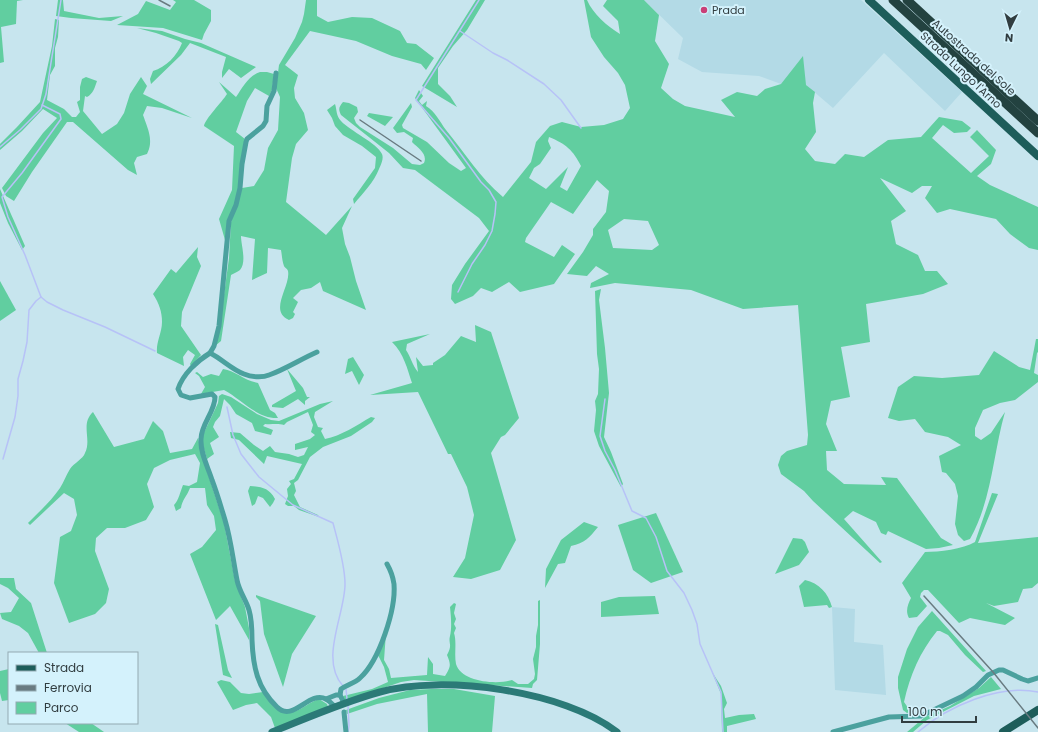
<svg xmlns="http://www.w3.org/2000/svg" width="1038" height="732" viewBox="0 0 1038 732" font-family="Poppins,sans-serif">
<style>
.built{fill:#b3dae6}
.green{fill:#61cea0;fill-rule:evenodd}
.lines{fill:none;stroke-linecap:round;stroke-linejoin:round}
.stream{stroke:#b7c2f7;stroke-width:1.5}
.minor{stroke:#4ba19e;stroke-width:5}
.secondary{stroke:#2b7a77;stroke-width:7}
.primary{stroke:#1d5d5a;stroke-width:8}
.motorway{stroke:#234240;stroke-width:9}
.rail{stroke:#697b81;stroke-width:1.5}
.poi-dot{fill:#ca3f77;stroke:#d4f2fc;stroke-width:1.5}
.labels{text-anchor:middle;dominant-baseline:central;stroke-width:4;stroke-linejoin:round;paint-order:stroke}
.poi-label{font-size:11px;fill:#313d40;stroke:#d4f2fc;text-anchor:start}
.street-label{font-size:11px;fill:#313d40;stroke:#d4f2fc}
</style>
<rect width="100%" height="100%" fill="#c7e5ee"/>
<!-- built -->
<g class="built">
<path d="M 644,0 L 861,0 L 962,92 L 945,111 L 884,53 L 833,108 L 806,85 L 781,84 L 759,76 L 702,72 L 678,59 L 683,38 Z"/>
<path d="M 832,607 L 855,609 L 854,642 L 883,645 L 886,695 L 835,690 Z"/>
</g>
<!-- green -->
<g class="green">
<path d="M 0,0 L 23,0 L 17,1 L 16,24 L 1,27 L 4,62 L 0,63 Z"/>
<path d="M 58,0 L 63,0 L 64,11 L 99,18 L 123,16 L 111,21 L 71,18 L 56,16 Z"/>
<path d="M 173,0 L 194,0 L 211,10 L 211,21 L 204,34 L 202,40 L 163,28 L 117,25 L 138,14 L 146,1 L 170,10 L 176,2 Z"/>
<path d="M 306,0 L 317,0 L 317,16 L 328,22 L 352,17 L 372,18 L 400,31 L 407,43 L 416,44 L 434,58 L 426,70 L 421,64 L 392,56 L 356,41 L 310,31 L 285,65 L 298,75 L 294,88 L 295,98 L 304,113 L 308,130 L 296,144 L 292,158 L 286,202 L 326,235 L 352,206 L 342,228 L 345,244 L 350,257 L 356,281 L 366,310 L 323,291 L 320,282 L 311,288 L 301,290 L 293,298 L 298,302 L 293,312 L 295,314 L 293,318 L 289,320 C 268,311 291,286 288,271 C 287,268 285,268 284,266 C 282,261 282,255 281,250 L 268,248 L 267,273 L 252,280 L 255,239 L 241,236 C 241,245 247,262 240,270 C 238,272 234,273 231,275 L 221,341 L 215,346 L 223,302 L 229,258 L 231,222 L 242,188 L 254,186 L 264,170 L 268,148 L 278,130 L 280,97 L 276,88 L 279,65 L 295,38 L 302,22 L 304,14 Z"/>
<path d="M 476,0 L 485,0 L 467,30 L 453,46 L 438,68 L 438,84 L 450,96 L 457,107 L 422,86 Z"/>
<path d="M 584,0 L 587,0 C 593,14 607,26 620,34 L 618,21 L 603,6 L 607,0 L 644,0 L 659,15 L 655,41 L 669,64 L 661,88 L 673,99 L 685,106 L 735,117 L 721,100 L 737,92 L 757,96 L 765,89 L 781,84 L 803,56 L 806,85 L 815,92 L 813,103 L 816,132 L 805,149 L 815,161 L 835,164 L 845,154 L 864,157 L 888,140 L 921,137 L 939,117 L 962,121 L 971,128 L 967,132 L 954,133 L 943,125 L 932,138 L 971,173 L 989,156 L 970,137 L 977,130 L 996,150 L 991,164 L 977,176 L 990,185 L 1038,207 L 1038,250 L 1029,248 L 1010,234 L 996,219 L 950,209 L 937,213 L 925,198 L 932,186 L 922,186 L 912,193 L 880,178 L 906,211 L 891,221 L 896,244 L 918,255 L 925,271 L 937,271 L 948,284 L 923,294 L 866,304 L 870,342 L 841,347 L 850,397 L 831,401 L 826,424 L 837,451 L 826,451 L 827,470 L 844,484 L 886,485 L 881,477 L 897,478 L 941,538 L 953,545 L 939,548 L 926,549 L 888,531 L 886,535 L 881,533 L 876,522 L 853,511 L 844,519 L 882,562 L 880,563 L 813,501 L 804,491 L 781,474 L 778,465 L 781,456 L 787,451 L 807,445 L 808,435 L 798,305 L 743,309 L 691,290 L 615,283 L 590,288 L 591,283 L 609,274 L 596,266 L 587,276 L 567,274 L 583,252 L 593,235 L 593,229 L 606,212 L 609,191 L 597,180 L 573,214 L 551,202 L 526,238 L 525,242 L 554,257 L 562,245 L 575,254 L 554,284 L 520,292 L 509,282 L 492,292 L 481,288 L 473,296 L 455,304 L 451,299 L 452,285 L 465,264 L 489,231 L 479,218 L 415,170 L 403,168 L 389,153 L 341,115 C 338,109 339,107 343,102 L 349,103 L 357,107 L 358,112 L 354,118 L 356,123 L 360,127 L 393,148 L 412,164 L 420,165 L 424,163 C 428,154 418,148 412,142 L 413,138 L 404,132 L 397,133 L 393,128 L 411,103 L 412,107 L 402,125 L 403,128 L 427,142 L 449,163 L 461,171 L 466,168 L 415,98 L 419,90 L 423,96 L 419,101 L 422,105 L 427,101 L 426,106 C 435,111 440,122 446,130 C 465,153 480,178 503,197 L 531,162 L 536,142 L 550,126 L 562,122 L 581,127 L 604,125 L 623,119 L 630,108 L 625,85 L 618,73 L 604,57 L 591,37 ZM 549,137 C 566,144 573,150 581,166 L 567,191 L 560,187 L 568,167 L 546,189 L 529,178 L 534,168 L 540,164 L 551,148 L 548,141 ZM 624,219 L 648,221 L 659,245 L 652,250 L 613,248 L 608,230 Z"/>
<path d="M 55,19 L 59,20 L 58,37 L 55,48 L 55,66 L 50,75 L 47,100 L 64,109 L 72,117 L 76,117 L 80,112 L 77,102 L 80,100 L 80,87 L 82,79 L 86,77 L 97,81 C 95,87 93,94 87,97 L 85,96 L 83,111 L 102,134 L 117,124 L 124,113 L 130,94 L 141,77 L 147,86 L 143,94 L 192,118 L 162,108 L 147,106 L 143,115 C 148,129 154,141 147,154 L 137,157 L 134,163 L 137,175 L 128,170 L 73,122 L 67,122 L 32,172 L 14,201 L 6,196 L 2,188 L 43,133 L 57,118 L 43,109 L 22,131 L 0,150 L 0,144 L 17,127 L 40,102 L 52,46 Z"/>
<path d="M 137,28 L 162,31 L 185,39 L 201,43 L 256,67 L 241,78 L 229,69 L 222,78 L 222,72 L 226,57 L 190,43 L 181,55 L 151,84 L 150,79 L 153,71 C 166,67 177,56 182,43 L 179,41 L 156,33 Z"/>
<path d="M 260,72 L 267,72 L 274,74 L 272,90 L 269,96 L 255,88 L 247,101 L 236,132 L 245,139 L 240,165 L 239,188 L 225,240 L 219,219 L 232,190 L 234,146 L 204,126 C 205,119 222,102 227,94 L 219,82 L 236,97 C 243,87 248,76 260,72 Z"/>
<path d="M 335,104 C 337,110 336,116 341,121 C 350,131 377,143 382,154 C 384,158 381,165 379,169 C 374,182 363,193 354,204 L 353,199 L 375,168 L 376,157 L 362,146 L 343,135 L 335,126 L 332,118 L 327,110 Z"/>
<path d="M 369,113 L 393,117 L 385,126 L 367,116 Z"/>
<path d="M 0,189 L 25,246 L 22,250 L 8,223 L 0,203 Z"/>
<path d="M 198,247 L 197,257 L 201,266 L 182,312 L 181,326 L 201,355 L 191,366 L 190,364 L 195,355 L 188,350 L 183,357 L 184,366 L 157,353 C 156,342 162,333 162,322 C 162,312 159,303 153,294 L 171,269 L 176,273 Z"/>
<path d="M 0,281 L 16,310 L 0,321 Z"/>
<path d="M 601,289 L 599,300 L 605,348 L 609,393 L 604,437 L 611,452 L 623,484 L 621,487 L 599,446 L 594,431 L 596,410 L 595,401 L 598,394 L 599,369 L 597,354 L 595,291 Z"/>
<path d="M 475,325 L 491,332 L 519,418 L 505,435 L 501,437 L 491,453 L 516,540 L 500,570 L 471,579 L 453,577 L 465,558 L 474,515 L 467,487 L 451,454 L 448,454 L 418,392 L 370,395 L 412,383 C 407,368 404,354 392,342 L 430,334 L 407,344 L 406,350 C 411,357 412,365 418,372 L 416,357 L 423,366 L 433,365 L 433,363 L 445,355 L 461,336 L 476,342 Z"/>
<path d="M 1036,339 L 1038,339 L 1038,352 L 1037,353 L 1034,373 L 1038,375 L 1038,382 L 1015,400 L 1000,403 L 983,410 L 975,428 L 975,436 L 981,440 L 991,433 L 1005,412 C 993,454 992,500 970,539 L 964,541 L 958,535 L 955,524 L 958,496 L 955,484 L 946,473 L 942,472 L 939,456 L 961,445 L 948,437 L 925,432 L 915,419 L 899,421 L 888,418 L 898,387 L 914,376 L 942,378 L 979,375 L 994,351 L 1019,367 L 1030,370 Z"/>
<path d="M 353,357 L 364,375 L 359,385 L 352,371 L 345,374 L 348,359 Z"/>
<path d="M 223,369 C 236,371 245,381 258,383 L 270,410 L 275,413 L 278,418 C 257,419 241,399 224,390 L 201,394 L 205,387 L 199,376 L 195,373 L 197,372 L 203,377 L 211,374 L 219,376 Z"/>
<path d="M 287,369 L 303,388 L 307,397 L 310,397 L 305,401 L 305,405 L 298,399 L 283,408 L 272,407 L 272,405 L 296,391 Z"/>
<path d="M 222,394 L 231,397 L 257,414 L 271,420 L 279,421 L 320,404 L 333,401 L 315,412 L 314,417 L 318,427 L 323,428 L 321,431 L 325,439 C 341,436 357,425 371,417 L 375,418 L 372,422 L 351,436 L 323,447 L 310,457 L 298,480 L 294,483 L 296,491 L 294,495 L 300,507 L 318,515 L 319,517 L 299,510 L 294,506 L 288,506 L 285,504 L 288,496 L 287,489 L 291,484 L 289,481 L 294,479 L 302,464 L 267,456 L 264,464 L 239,440 L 231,438 L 230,432 L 240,433 L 254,445 L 263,451 L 270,446 L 275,452 L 289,454 L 298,457 L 304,455 L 308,447 L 295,450 L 295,444 L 310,439 L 315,435 L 311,432 L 313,425 L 308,412 L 287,422 L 284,425 C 277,423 271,425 265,424 L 263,426 L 273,430 L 271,435 L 255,431 L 252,423 L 236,414 L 230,405 L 224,399 L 220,416 L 215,422 L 213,427 L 219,437 L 210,443 L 214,454 L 207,459 L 201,439 L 218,403 L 219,396 Z"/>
<path d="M 93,412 L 114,447 L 144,439 L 153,421 L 163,431 L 170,453 L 192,449 L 198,438 L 202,456 L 224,523 L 235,581 L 245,607 L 249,628 L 249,640 L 230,606 L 216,620 L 190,554 L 202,547 L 216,530 L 214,516 L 207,505 L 205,488 L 190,488 C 187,496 182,500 181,508 L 176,511 L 174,505 C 179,500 180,492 183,485 L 189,486 L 197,482 L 200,463 L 195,454 L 170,460 L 154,468 L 147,484 L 154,507 L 146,520 L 125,528 L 107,528 L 96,538 L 95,551 L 109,589 L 106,603 L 95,614 L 69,623 L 54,583 L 60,537 L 71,531 L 77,515 L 74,499 L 64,493 L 30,525 L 28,523 C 39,512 51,501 60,488 C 64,482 66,475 70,469 C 74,463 83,459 85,453 C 92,439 80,424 93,412 Z"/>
<path d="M 250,486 C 262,487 269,488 275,499 L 273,503 L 270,507 L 263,498 L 258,496 L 255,504 L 252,506 L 248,491 Z"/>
<path d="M 992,493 L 998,494 L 978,543 L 1038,537 L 1038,583 L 1032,588 L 1023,589 L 1018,602 L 994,606 L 986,603 L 1015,618 L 1005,625 L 970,618 L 959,623 L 928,590 L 924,590 L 921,593 L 920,597 L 927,606 L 917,617 L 909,618 C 905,611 908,604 911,598 L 902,583 L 925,552 C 939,552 963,549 975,542 Z"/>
<path d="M 656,513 L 683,572 L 651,583 L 633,570 L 618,525 Z"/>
<path d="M 584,522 L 598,527 C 589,538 585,543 571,546 L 565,563 L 558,564 L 545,588 L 546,569 L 561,540 Z"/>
<path d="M 793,538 L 802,539 L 805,542 L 809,552 L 799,565 L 775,574 Z"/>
<path d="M 0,578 L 14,578 L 16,589 L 31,603 L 47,653 L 39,653 L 28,633 L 19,626 L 2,619 L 0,613 L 11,612 L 19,598 L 8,588 L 0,584 Z"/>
<path d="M 805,580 C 819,583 828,593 832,607 L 829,608 L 827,605 L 804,607 L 799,586 Z"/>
<path d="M 256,595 L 316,616 L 292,654 L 283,687 L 264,634 L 260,601 L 256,597 Z"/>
<path d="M 655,596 L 659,614 L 601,617 L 601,602 L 619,597 Z"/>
<path d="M 540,600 L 540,644 L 537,680 L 533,684 L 532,688 L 414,680 L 401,682 L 345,701 L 343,696 L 372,689 L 388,682 L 384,667 L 378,655 L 386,633 L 384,660 L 389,669 L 391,678 L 427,675 L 428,657 L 433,664 L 433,674 L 445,676 C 451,666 451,665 447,655 C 453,644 448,644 450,636 C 452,627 451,617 450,607 L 454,603 L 456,604 L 454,613 L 456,619 L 454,624 L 456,628 L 454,633 C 457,642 454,654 456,664 C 461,682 497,685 512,680 L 518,684 L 528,684 L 534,679 L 535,674 L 533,659 L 536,647 L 536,636 L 538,625 L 538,601 Z"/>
<path d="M 932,611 L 986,671 L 983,672 L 965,655 L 948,635 L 940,631 L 937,631 C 920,652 910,675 904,702 L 911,712 L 907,713 L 903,710 L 898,688 L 898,677 L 907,649 L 918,627 Z"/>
<path d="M 215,624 L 218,625 L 228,670 L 232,678 L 223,675 Z"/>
<path d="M 9,669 L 9,700 L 2,701 L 0,693 L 0,671 Z"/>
<path d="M 712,672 L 721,686 L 727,703 L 724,709 L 725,718 L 739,715 L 754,714 L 756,719 L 727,726 L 727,732 L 722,732 L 721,694 Z"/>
<path d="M 991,677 L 1001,689 L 974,696 L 927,720 L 913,732 L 907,732 L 925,717 L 950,706 L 979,688 Z"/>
<path d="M 221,680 L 230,682 L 241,693 L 249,694 L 263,692 L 284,713 C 300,713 305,704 319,699 L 327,704 L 328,707 L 275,728 L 271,717 L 257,703 L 246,705 L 233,710 L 217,682 Z"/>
<path d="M 431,689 L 454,689 L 495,696 L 492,732 L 428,732 L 427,694 L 377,704 L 347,714 L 346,710 L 379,698 L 410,690 Z"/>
<path d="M 65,723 L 91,723 L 104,732 L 79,732 Z"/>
</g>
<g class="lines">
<!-- stream -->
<g class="stream">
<path d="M 460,31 L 493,53 L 507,60 L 544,84 L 561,100 L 581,128"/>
<path d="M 42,105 L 60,114 L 61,119 L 22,173 L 2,197 L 8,217 L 25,255 L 41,297 L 47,302 L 63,310 L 105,327 L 155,351"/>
<path d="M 0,147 L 20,130 L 41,109 L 46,94 L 61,0"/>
<path d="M 458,292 L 472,264 L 485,245 L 492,231 L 495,214 L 496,202 L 489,190 L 481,182 L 449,138 L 416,100 L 479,0"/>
<path d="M 605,399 L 600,436 L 605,451 L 615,470 L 632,511 L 646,518 L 656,537 L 667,571 L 684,593 L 692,610 L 697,624 L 700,644 L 721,692 L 723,732"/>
<path d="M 227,407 L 233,435 L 241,454 L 259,477 L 293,505 L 333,523 C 338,542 345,565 345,584 C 345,615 319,659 343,686"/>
<path d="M 3,459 L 15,417 L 18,396 L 18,379 L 23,361 L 27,342 L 29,310 L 36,301 L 41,297"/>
<path d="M 346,689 L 347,699"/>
<path d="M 348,705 L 349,726 L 348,732"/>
<path d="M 918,732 C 948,706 999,684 1038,692"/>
</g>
<!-- minor -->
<g class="minor">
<path d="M 317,352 C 301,359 284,370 269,375 C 262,378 251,377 244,374 C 231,369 222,359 210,353 C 197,361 183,374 178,389 L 181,395 L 190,398 L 212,394 L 215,397 C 215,412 201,424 201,439 C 200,453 208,467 212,480 C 217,493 221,507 225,520 C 231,540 233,560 237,580 C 239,591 246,600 249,610 C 252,620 252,631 252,640 C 253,666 257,688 277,707 C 293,723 309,690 326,699 C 330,701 332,704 335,707"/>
<path d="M 210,353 L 214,346 L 219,326 L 229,221 L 236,205 L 240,188 L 242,164 L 246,142 L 247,139 L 263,126 L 266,121 L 267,106 L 274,91 L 276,73"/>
<path d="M 326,699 L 336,695 L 340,695"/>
<path d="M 343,701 L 340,695 L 341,689 C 347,685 355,683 360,678 C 379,661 396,610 394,584 C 393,577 391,571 387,564"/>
<path d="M 344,712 L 346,732"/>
<path d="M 833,732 L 889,717 L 921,716 L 963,696 L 976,687 L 988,675 L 999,670 L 1003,670 L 1022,679 L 1028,681 L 1038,678"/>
</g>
<!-- secondary -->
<path class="secondary" d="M 272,732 C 307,718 343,702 380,692 C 443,674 565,691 617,732"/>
<!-- primary -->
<g class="primary">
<path d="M 869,0 L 1038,156"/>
<path d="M 1003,732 L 1038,710"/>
</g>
<!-- motorway -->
<g class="motorway">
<path d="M 893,0 L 1038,133"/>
<path d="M 907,0 L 1038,121"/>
</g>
<!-- rail -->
<g class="rail">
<path d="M 159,0 L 170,6"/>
<path d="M 360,120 L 421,161"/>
<path d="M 924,596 L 993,672 L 1038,728"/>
</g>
</g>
<!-- markers -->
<circle class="poi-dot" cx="704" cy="10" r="4"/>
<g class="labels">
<!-- poi labels -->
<g class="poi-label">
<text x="712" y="10">Prada</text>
</g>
<!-- street labels -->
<g class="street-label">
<text transform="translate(974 57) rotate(42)">Autostrada del Sole</text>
<text transform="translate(961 70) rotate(43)">Strada Lungo l'Arno</text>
</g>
</g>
<!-- legend -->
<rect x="8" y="652" width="130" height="72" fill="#d4f2fc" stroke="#93aab1"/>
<rect x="16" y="665" width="20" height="6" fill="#1d5d5a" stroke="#93aab1"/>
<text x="44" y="672" font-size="12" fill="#313d40">Strada</text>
<rect x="16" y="685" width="20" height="6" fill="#697b81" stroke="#93aab1"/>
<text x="44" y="692" font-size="12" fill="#313d40">Ferrovia</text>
<rect x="16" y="702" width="20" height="12" fill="#61cea0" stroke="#93aab1"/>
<text x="44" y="712" font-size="12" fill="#313d40">Parco</text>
<!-- north arrow -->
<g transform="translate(1010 28) rotate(185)" stroke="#d4f2fc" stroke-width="3" paint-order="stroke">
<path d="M0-3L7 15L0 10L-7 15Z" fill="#313d40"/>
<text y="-6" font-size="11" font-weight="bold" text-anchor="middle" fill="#313d40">N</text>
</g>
<!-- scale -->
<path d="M902 716v6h74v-6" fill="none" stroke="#313d40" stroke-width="2"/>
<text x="908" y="716" font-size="12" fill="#313d40" stroke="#d4f2fc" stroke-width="3" paint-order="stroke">100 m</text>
</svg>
